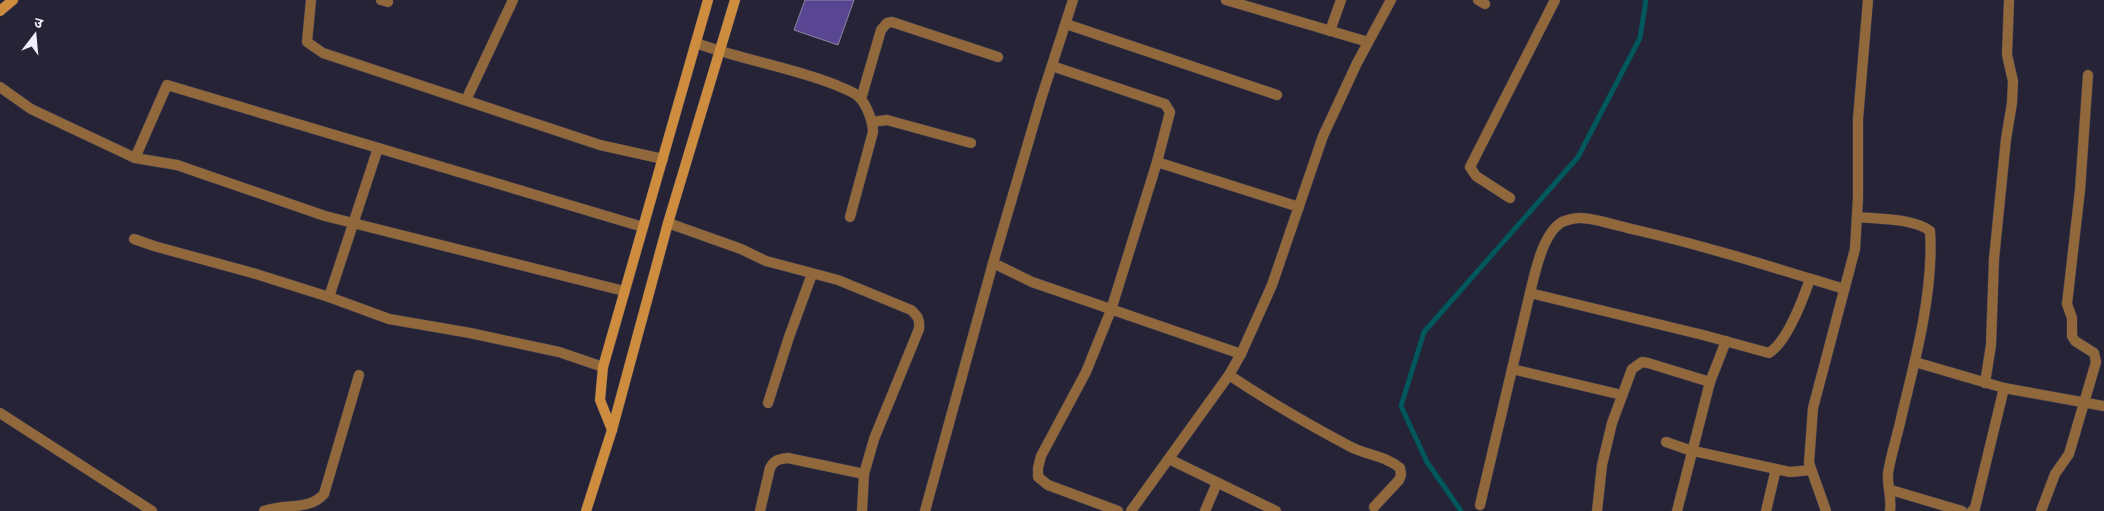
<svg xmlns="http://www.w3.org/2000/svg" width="2104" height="511" viewBox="0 0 2104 511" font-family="'PT Sans Narrow','Noto Sans Devanagari',sans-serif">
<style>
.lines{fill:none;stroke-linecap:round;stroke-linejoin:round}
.stream{stroke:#00575c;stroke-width:5}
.building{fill:#594692;stroke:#8b87a0}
.service-casing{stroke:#424052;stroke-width:11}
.minor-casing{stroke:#424052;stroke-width:11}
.secondary-casing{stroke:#424052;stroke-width:11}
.service{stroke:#91683b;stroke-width:10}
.minor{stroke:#91683b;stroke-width:10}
.secondary{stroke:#ce8c3f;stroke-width:10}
</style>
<rect width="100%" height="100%" fill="#262336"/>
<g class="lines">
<!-- stream -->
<path class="stream" d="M 1461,511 L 1427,462 L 1401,406 L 1424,332 L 1578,157 L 1640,38 L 1646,0"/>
</g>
<!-- building -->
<path class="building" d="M 805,0 L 854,0 L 838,45 L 794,30 Z"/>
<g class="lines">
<!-- service casing -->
<g class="service-casing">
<path id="service" d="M 264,511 C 286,503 309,511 324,494 L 359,375"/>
</g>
<!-- minor casing -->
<g class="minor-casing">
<g id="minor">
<path d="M 311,0 L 307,42 L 323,53 L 600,145 L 663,159"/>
<path d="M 381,0 L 388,2"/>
<path d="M 1073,0 L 1041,99 L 993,263 L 1032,282 L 1241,354"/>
<path d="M 1226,0 L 1368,42"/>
<path d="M 1478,0 L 1485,4"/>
<path d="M 1066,24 L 1277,95"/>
<path d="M 1330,31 L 1341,0"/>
<path d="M 696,43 C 742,60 791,67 836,85 C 844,89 853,91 859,97 C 867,105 873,122 873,132 L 850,217"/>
<path d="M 1052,66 L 1165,104 L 1170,112 L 1157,162 L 1111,310 L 1086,372 L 1041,456 L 1038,468 L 1038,477 L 1048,485 L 1118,511"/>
<path d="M 0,87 L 31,109 L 135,158 L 177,165 L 325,216 L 624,291"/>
<path d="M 861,99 L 881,30 L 887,23 L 892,22 L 998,57"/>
<path d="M 466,100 L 513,0"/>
<path d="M 872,122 L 887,120 L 971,143"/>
<path d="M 135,158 L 167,85 L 643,227"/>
<path d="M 1157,162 L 1299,207"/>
<path d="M 1510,198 L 1476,176 L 1470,167 L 1555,0"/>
<path d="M 1857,217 C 1877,219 1914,218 1930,231 C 1934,289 1916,358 1902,414 C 1898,434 1891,454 1888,473 C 1887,486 1892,498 1890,511"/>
<path d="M 668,223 L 741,249 L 766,261 L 838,280 L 911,310 C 918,316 920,320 919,329 L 874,439 L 864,474 L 862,511"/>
<path d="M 134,239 L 154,246 L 256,274 L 329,297 L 389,319 L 470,333 L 559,352 L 603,367"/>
<path d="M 1810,279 C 1803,299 1787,342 1769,353 L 1703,335 L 1530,293 C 1535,272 1543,233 1562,222 C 1566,220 1575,218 1580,218 C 1595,218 1621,227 1636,230 C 1706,246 1775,268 1844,289"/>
<path d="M 329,297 L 378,148"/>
<path d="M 1915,362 L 2004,388 L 1975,508 L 1972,511"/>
<path d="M 1512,369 L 1622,395"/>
<path d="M 1229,375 C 1268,401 1309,425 1351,447 C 1367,455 1386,456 1400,468 L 1401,475 L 1399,480 L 1374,507"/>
<path d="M 1985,383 L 1991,345 L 1994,259 L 2006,139 L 2012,103 L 2013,81 L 2007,55 L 2009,0"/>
<path d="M 2004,388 L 2104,406"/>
<path d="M 768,403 L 789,337 L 812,274"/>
<path d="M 0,413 L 152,511"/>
<path d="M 1666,442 L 1689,450 L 1790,472 L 1811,470"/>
<path d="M 1169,459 L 1276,511"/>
<path d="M 1891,490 L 1962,511"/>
<path d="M 1480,505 L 1530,293"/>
<path d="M 760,511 L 770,468 C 774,460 779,459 788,458 L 864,474"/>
<path d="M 925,511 L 993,263"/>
<path d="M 1131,511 L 1229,375 L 1241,354 L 1272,285 L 1323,136 L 1357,63 L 1391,0"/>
<path d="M 1205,511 L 1217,483"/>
<path d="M 1597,511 L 1602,465 L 1612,423 L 1632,369 L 1642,362 L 1648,363 L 1710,382"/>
<path d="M 1677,511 L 1710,382 L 1726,341"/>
<path d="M 1766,511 L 1776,469"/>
<path d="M 1826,511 L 1809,463 L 1813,408 L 1855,249 L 1858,198 L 1858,119 L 1868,0"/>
<path d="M 2041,511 L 2055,474 L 2069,454 L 2096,362 L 2094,353 L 2075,341 L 2072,336 L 2072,318 L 2067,304 L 2080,190 L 2088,75"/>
</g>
</g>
<!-- secondary casing -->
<g class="secondary-casing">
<g id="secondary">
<path d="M 0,11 L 13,0"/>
<path d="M 612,430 L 600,400 L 603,367 L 708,0"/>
<path d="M 586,511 L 612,430 L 668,223 L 735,0"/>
</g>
</g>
<!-- service -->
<use href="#service" class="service"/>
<!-- minor -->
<use href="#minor" class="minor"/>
<!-- secondary -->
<use href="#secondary" class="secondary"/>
</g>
<!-- north arrow -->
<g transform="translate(35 35) rotate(16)" stroke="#262336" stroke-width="4" paint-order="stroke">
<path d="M0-4L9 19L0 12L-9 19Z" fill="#f1effd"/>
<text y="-8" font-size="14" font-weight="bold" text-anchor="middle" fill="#f1effd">उ</text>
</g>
</svg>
